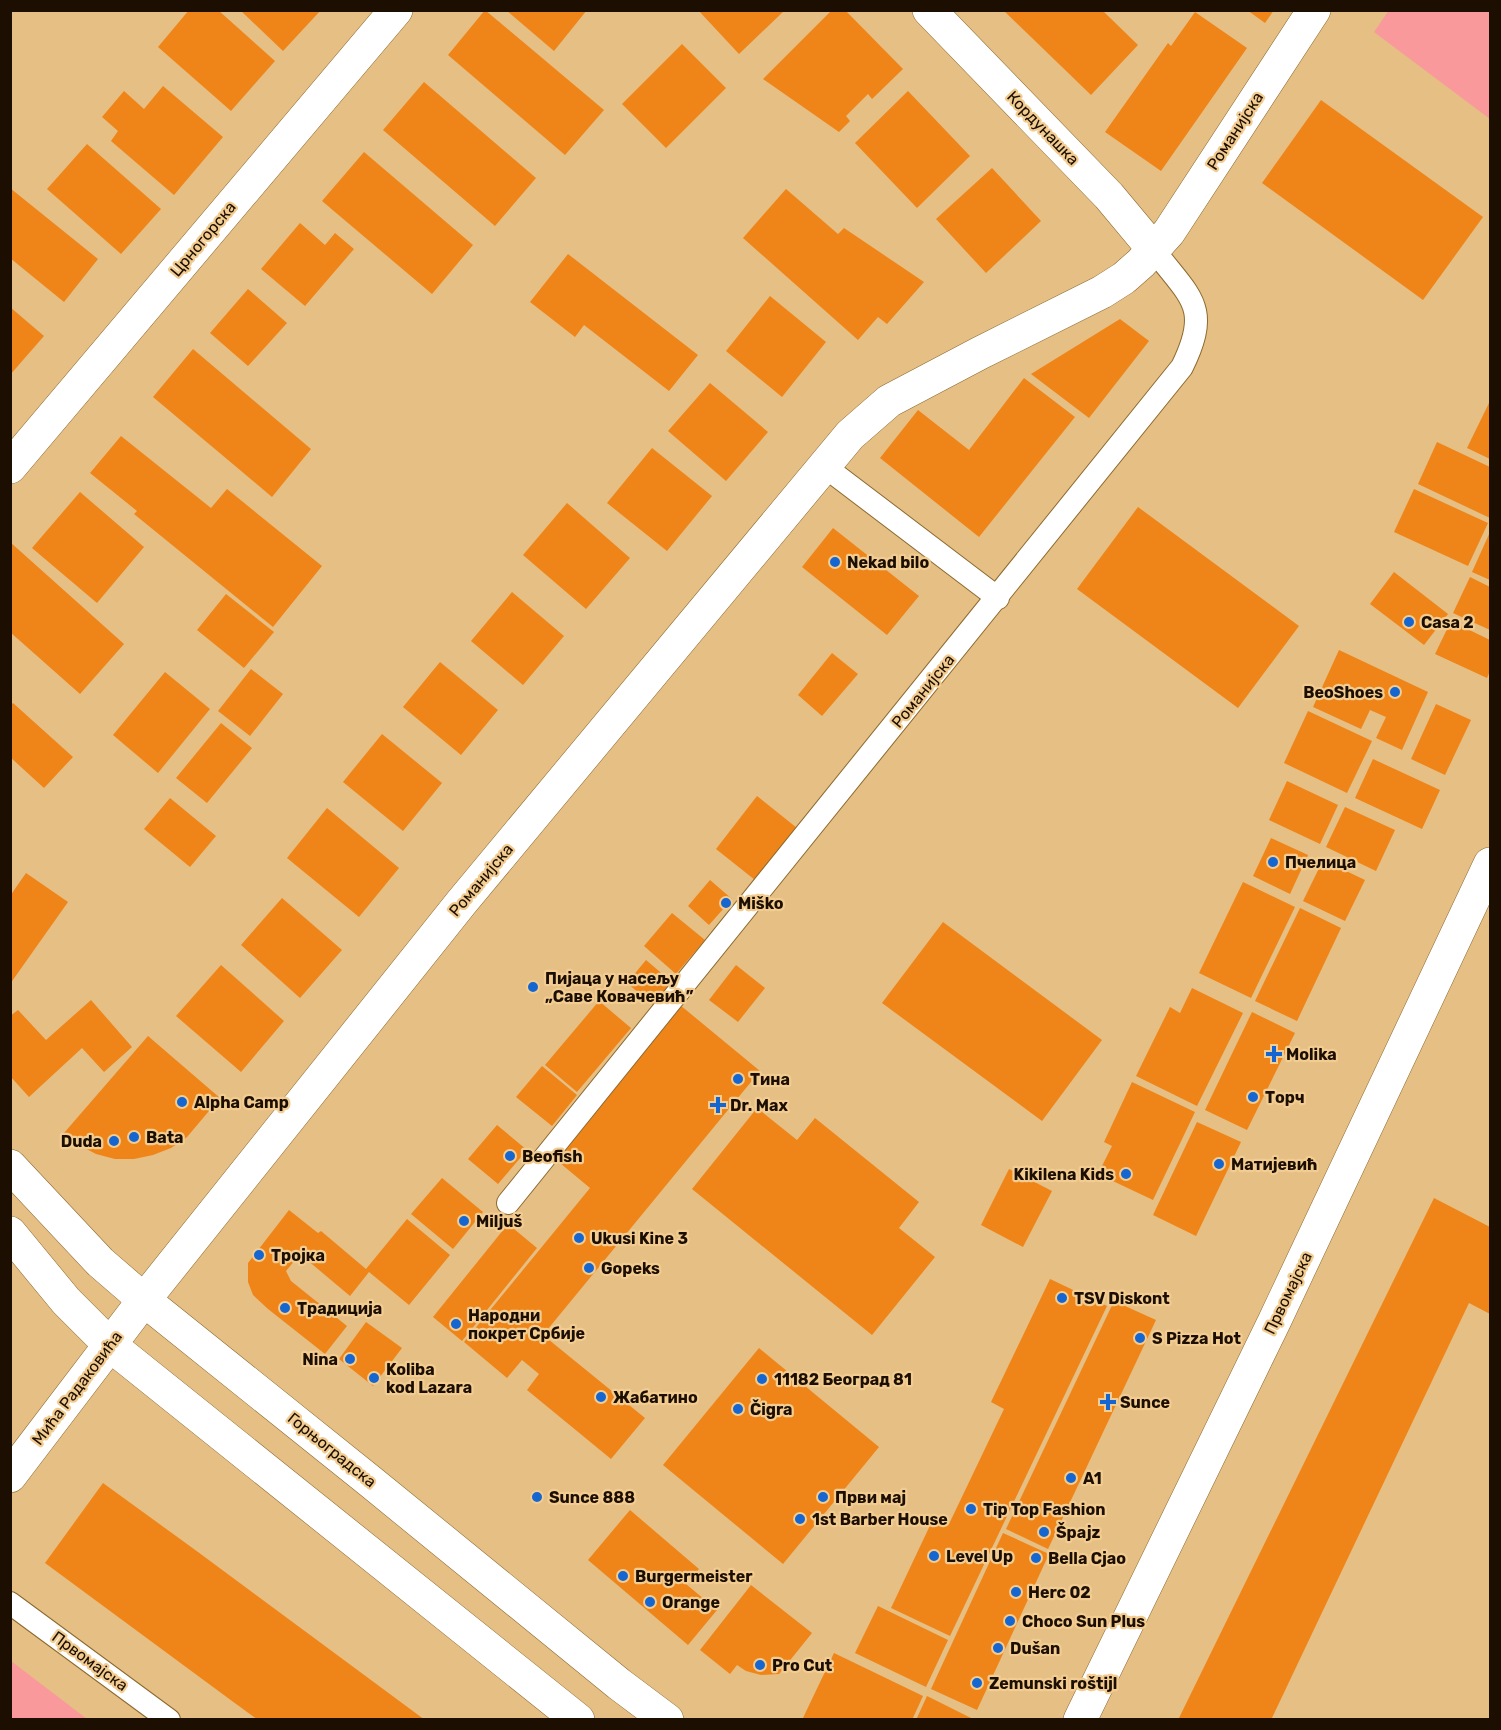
<svg xmlns="http://www.w3.org/2000/svg" width="1501" height="1730" viewBox="0 0 1501 1730" font-family="Rubik,sans-serif">
<style>
.green{fill:#fa999c}
.building{fill:#ef8519}
.lines{fill:none;stroke-linecap:round;stroke-linejoin:round}
.lane-casing{stroke:#8d6a2f;stroke-width:24}
.street-casing{stroke:#8d6a2f;stroke-width:34}
.secondary-casing{stroke:#8d6a2f;stroke-width:34}
.lane{stroke:#fff;stroke-width:22}
.street{stroke:#fff;stroke-width:33}
.secondary{stroke:#fff;stroke-width:33}
.poi-dot{fill:#1566d0;stroke:#f2cc90;stroke-width:2}
.labels{text-anchor:middle;dominant-baseline:central;stroke-width:4.5;stroke-linejoin:round;paint-order:stroke}
.street-label{font-size:16px;fill:#1c0e00;stroke:#f2cc90}
.poi-label{font-size:16px;font-weight:bold;fill:#1c0e00;stroke:#f2cc90;text-anchor:start}
</style>
<rect width="100%" height="100%" fill="#e5bf84"/>
<!-- green -->
<g class="green">
<path d="M 1389,10 L 1490,11 L 1490,119 L 1374,32 Z"/>
<path d="M 11,1661 L 87,1719 L 11,1719 Z"/>
</g>
<!-- building -->
<g class="building">
<path d="M 189,10 L 218,10 L 275,61 L 231,111 L 158,47 Z"/>
<path d="M 240,10 L 321,10 L 283,51 Z"/>
<path d="M 485,10 L 604,110 L 565,155 L 448,55 Z"/>
<path d="M 506,10 L 587,10 L 554,51 Z"/>
<path d="M 698,10 L 785,10 L 739,54 Z"/>
<path d="M 832,10 L 845,10 L 903,69 L 872,99 L 868,94 L 846,116 L 850,121 L 839,132 L 763,79 Z"/>
<path d="M 1003,10 L 1102,10 L 1138,45 L 1091,95 Z"/>
<path d="M 1247,10 L 1274,10 L 1265,23 Z"/>
<path d="M 1195,12 L 1247,48 L 1161,171 L 1105,132 L 1168,43 L 1171,46 Z"/>
<path d="M 682,44 L 726,88 L 666,148 L 622,104 Z"/>
<path d="M 424,82 L 536,178 L 495,226 L 383,130 Z"/>
<path d="M 163,86 L 223,137 L 174,195 L 111,141 L 118,131 L 102,117 L 124,91 L 144,109 Z"/>
<path d="M 908,91 L 970,156 L 917,208 L 855,143 Z"/>
<path d="M 1321,100 L 1483,217 L 1423,300 L 1262,183 Z"/>
<path d="M 87,144 L 161,209 L 121,254 L 47,189 Z"/>
<path d="M 364,152 L 473,245 L 432,294 L 322,201 Z"/>
<path d="M 992,168 L 1041,221 L 986,273 L 936,219 Z"/>
<path d="M 10,188 L 98,259 L 64,302 L 10,258 Z"/>
<path d="M 786,189 L 838,234 L 844,228 L 924,282 L 887,324 L 878,317 L 858,340 L 743,238 Z"/>
<path d="M 300,223 L 325,245 L 335,233 L 354,249 L 305,306 L 261,269 Z"/>
<path d="M 568,254 L 698,355 L 669,391 L 584,325 L 575,337 L 530,302 Z"/>
<path d="M 248,289 L 287,323 L 248,366 L 210,333 Z"/>
<path d="M 770,296 L 826,342 L 782,397 L 726,351 Z"/>
<path d="M 10,307 L 44,336 L 10,375 Z"/>
<path d="M 1120,319 L 1149,341 L 1089,418 L 1031,374 Z"/>
<path d="M 193,349 L 311,449 L 272,497 L 153,397 Z"/>
<path d="M 1024,378 L 1075,417 L 979,537 L 880,458 L 918,410 L 969,450 Z"/>
<path d="M 710,383 L 768,432 L 726,481 L 668,431 Z"/>
<path d="M 1490,401 L 1490,459 L 1467,448 Z"/>
<path d="M 121,436 L 211,508 L 227,489 L 322,566 L 273,627 L 134,514 L 137,511 L 90,473 Z"/>
<path d="M 1437,442 L 1490,467 L 1490,518 L 1418,484 Z"/>
<path d="M 652,448 L 712,496 L 667,551 L 607,503 Z"/>
<path d="M 1414,489 L 1488,523 L 1468,566 L 1394,532 Z"/>
<path d="M 80,492 L 144,547 L 97,603 L 32,548 Z"/>
<path d="M 567,503 L 630,558 L 586,609 L 523,555 Z"/>
<path d="M 1138,507 L 1299,626 L 1238,708 L 1077,589 Z"/>
<path d="M 833,528 L 919,596 L 887,635 L 802,567 Z"/>
<path d="M 1490,532 L 1490,580 L 1472,572 Z"/>
<path d="M 10,542 L 124,644 L 80,694 L 10,632 Z"/>
<path d="M 1394,572 L 1448,614 L 1424,645 L 1370,604 Z"/>
<path d="M 1470,577 L 1490,587 L 1490,630 L 1453,613 Z"/>
<path d="M 512,592 L 564,636 L 523,685 L 471,641 Z"/>
<path d="M 226,594 L 274,632 L 244,668 L 197,630 Z"/>
<path d="M 1451,621 L 1490,640 L 1490,671 L 1487,678 L 1435,654 Z"/>
<path d="M 1339,650 L 1428,692 L 1402,750 L 1376,738 L 1386,717 L 1370,710 L 1361,729 L 1313,707 Z"/>
<path d="M 832,653 L 858,674 L 822,716 L 798,695 Z"/>
<path d="M 440,662 L 498,710 L 461,755 L 403,707 Z"/>
<path d="M 251,669 L 283,694 L 250,736 L 218,711 Z"/>
<path d="M 165,672 L 210,709 L 158,773 L 113,735 Z"/>
<path d="M 13,703 L 73,757 L 44,788 L 10,757 L 10,706 Z"/>
<path d="M 1436,704 L 1471,720 L 1445,775 L 1411,759 Z"/>
<path d="M 1308,711 L 1372,741 L 1347,793 L 1284,763 Z"/>
<path d="M 221,723 L 252,748 L 207,803 L 176,778 Z"/>
<path d="M 382,734 L 442,783 L 403,831 L 343,782 Z"/>
<path d="M 1373,759 L 1440,790 L 1422,829 L 1355,798 Z"/>
<path d="M 1287,781 L 1338,805 L 1320,844 L 1269,820 Z"/>
<path d="M 757,796 L 797,828 L 755,880 L 716,849 Z"/>
<path d="M 170,798 L 216,836 L 190,867 L 144,829 Z"/>
<path d="M 1345,807 L 1395,830 L 1376,871 L 1326,847 Z"/>
<path d="M 327,808 L 399,868 L 359,917 L 287,858 Z"/>
<path d="M 1271,838 L 1308,855 L 1290,894 L 1253,876 Z"/>
<path d="M 1323,860 L 1365,880 L 1345,921 L 1303,901 Z"/>
<path d="M 26,873 L 68,902 L 10,984 L 10,896 Z"/>
<path d="M 710,880 L 732,899 L 709,925 L 688,906 Z"/>
<path d="M 1243,882 L 1295,907 L 1251,998 L 1199,973 Z"/>
<path d="M 282,898 L 342,950 L 300,998 L 241,945 Z"/>
<path d="M 1300,908 L 1341,928 L 1297,1021 L 1255,1001 Z"/>
<path d="M 672,913 L 705,940 L 676,974 L 644,946 Z"/>
<path d="M 943,922 L 1102,1040 L 1042,1121 L 882,1003 Z"/>
<path d="M 646,960 L 673,983 L 653,1005 L 627,983 Z"/>
<path d="M 221,965 L 284,1021 L 241,1072 L 176,1016 Z"/>
<path d="M 736,965 L 765,988 L 738,1022 L 709,1000 Z"/>
<path d="M 1192,988 L 1243,1013 L 1197,1106 L 1136,1076 L 1170,1007 L 1180,1013 Z"/>
<path d="M 91,1000 L 132,1047 L 104,1072 L 82,1048 L 29,1097 L 10,1076 L 10,1016 L 18,1010 L 46,1040 Z"/>
<path d="M 599,1001 L 631,1028 L 577,1092 L 545,1065 Z"/>
<path d="M 680,1005 L 760,1071 L 543,1335 L 645,1418 L 611,1459 L 527,1390 L 539,1374 L 522,1360 L 507,1378 L 464,1342 L 590,1188 L 554,1158 Z"/>
<path d="M 1252,1012 L 1295,1033 L 1247,1130 L 1205,1110 Z"/>
<path d="M 148,1036 L 220,1098 L 187,1137 L 171,1148 L 153,1155 L 134,1159 L 115,1159 L 96,1154 L 79,1145 L 64,1133 Z"/>
<path d="M 542,1066 L 577,1095 L 552,1126 L 516,1097 Z"/>
<path d="M 1132,1082 L 1195,1112 L 1153,1200 L 1098,1174 L 1112,1146 L 1104,1142 Z"/>
<path d="M 757,1108 L 797,1140 L 815,1118 L 919,1202 L 899,1228 L 935,1257 L 872,1335 L 692,1189 Z"/>
<path d="M 1197,1122 L 1241,1142 L 1196,1236 L 1153,1215 Z"/>
<path d="M 497,1125 L 527,1150 L 498,1184 L 468,1159 Z"/>
<path d="M 1009,1169 L 1052,1191 L 1023,1247 L 981,1225 Z"/>
<path d="M 442,1178 L 483,1212 L 453,1249 L 411,1214 Z"/>
<path d="M 1434,1198 L 1490,1227 L 1490,1314 L 1469,1303 L 1271,1720 L 1178,1720 Z"/>
<path d="M 289,1210 L 318,1233 L 321,1231 L 366,1269 L 407,1219 L 450,1255 L 409,1305 L 369,1272 L 350,1296 L 300,1254 L 286,1271 L 291,1281 L 347,1326 L 325,1354 L 268,1309 L 253,1295 L 248,1282 L 248,1263 Z"/>
<path d="M 508,1224 L 537,1248 L 462,1341 L 433,1317 Z"/>
<path d="M 1050,1279 L 1107,1306 L 950,1636 L 891,1608 L 934,1517 L 949,1524 L 1004,1409 L 991,1402 Z"/>
<path d="M 1114,1301 L 1156,1320 L 1048,1549 L 1006,1529 Z"/>
<path d="M 366,1322 L 402,1348 L 373,1386 L 339,1359 Z"/>
<path d="M 759,1348 L 879,1447 L 783,1564 L 663,1465 Z"/>
<path d="M 103,1483 L 198,1552 L 425,1720 L 258,1720 L 232,1701 L 45,1563 Z"/>
<path d="M 630,1510 L 699,1569 L 686,1584 L 717,1610 L 688,1645 L 588,1560 Z"/>
<path d="M 1003,1533 L 1049,1554 L 977,1710 L 931,1689 Z"/>
<path d="M 751,1585 L 812,1633 L 779,1674 L 761,1675 L 746,1671 L 737,1665 L 730,1674 L 700,1650 Z"/>
<path d="M 878,1606 L 948,1640 L 926,1687 L 855,1653 Z"/>
<path d="M 834,1653 L 923,1696 L 912,1720 L 802,1720 Z"/>
<path d="M 927,1696 L 971,1718 L 971,1720 L 916,1720 Z"/>
</g>
<g class="lines">
<!-- lane casing -->
<g class="lane-casing">
<g id="lane">
<path d="M 824,466 L 998,598"/>
<path d="M 508,1203 L 1182,367 C 1212,306 1190,298 1154,250"/>
<path d="M 10,1603 L 169,1720"/>
</g>
</g>
<!-- street casing -->
<g class="street-casing">
<g id="street">
<path d="M 929,10 L 1109,196 L 1154,250"/>
<path d="M 10,467 L 396,10"/>
<path d="M 10,1476 L 144,1300 L 461,903 L 850,435 L 889,401 L 980,353 L 1102,292 L 1124,278 L 1141,263 L 1169,232 L 1314,10"/>
</g>
</g>
<!-- secondary casing -->
<g class="secondary-casing">
<g id="secondary">
<path d="M 10,1166 L 100,1262 L 144,1300 L 371,1482 L 619,1684 L 667,1720"/>
<path d="M 10,1233 L 66,1301 L 110,1345 L 578,1720"/>
<path d="M 1080,1720 L 1274,1322 L 1490,864"/>
</g>
</g>
<!-- lane -->
<use href="#lane" class="lane"/>
<!-- street -->
<use href="#street" class="street"/>
<!-- secondary -->
<use href="#secondary" class="secondary"/>
</g>
<!-- markers -->
<g class="poi-dot">
<circle cx="835" cy="562" r="6"/>
<circle cx="1409" cy="622" r="6"/>
<circle cx="1395" cy="692" r="6"/>
<circle cx="1273" cy="862" r="6"/>
<circle cx="726" cy="903" r="6"/>
<circle cx="533" cy="987" r="6"/>
<path d="M1271 1045h6v6h6v6h-6v6h-6v-6h-6v-6h6z"/>
<circle cx="738" cy="1079" r="6"/>
<circle cx="1253" cy="1097" r="6"/>
<circle cx="182" cy="1102" r="6"/>
<path d="M715 1096h6v6h6v6h-6v6h-6v-6h-6v-6h6z"/>
<circle cx="134" cy="1137" r="6"/>
<circle cx="114" cy="1141" r="6"/>
<circle cx="510" cy="1156" r="6"/>
<circle cx="1219" cy="1164" r="6"/>
<circle cx="1126" cy="1174" r="6"/>
<circle cx="464" cy="1221" r="6"/>
<circle cx="579" cy="1238" r="6"/>
<circle cx="259" cy="1255" r="6"/>
<circle cx="589" cy="1268" r="6"/>
<circle cx="1062" cy="1298" r="6"/>
<circle cx="285" cy="1308" r="6"/>
<circle cx="456" cy="1324" r="6"/>
<circle cx="1140" cy="1338" r="6"/>
<circle cx="350" cy="1359" r="6"/>
<circle cx="374" cy="1378" r="6"/>
<circle cx="762" cy="1379" r="6"/>
<circle cx="601" cy="1397" r="6"/>
<path d="M1105 1393h6v6h6v6h-6v6h-6v-6h-6v-6h6z"/>
<circle cx="738" cy="1409" r="6"/>
<circle cx="1071" cy="1478" r="6"/>
<circle cx="537" cy="1497" r="6"/>
<circle cx="823" cy="1497" r="6"/>
<circle cx="971" cy="1509" r="6"/>
<circle cx="800" cy="1519" r="6"/>
<circle cx="1044" cy="1532" r="6"/>
<circle cx="934" cy="1556" r="6"/>
<circle cx="1036" cy="1558" r="6"/>
<circle cx="623" cy="1576" r="6"/>
<circle cx="1016" cy="1592" r="6"/>
<circle cx="650" cy="1602" r="6"/>
<circle cx="1010" cy="1621" r="6"/>
<circle cx="998" cy="1648" r="6"/>
<circle cx="760" cy="1665" r="6"/>
<circle cx="977" cy="1683" r="6"/>
</g>
<g class="labels">
<!-- street labels -->
<g class="street-label">
<text transform="translate(1043 128) rotate(46)">Кордунашка</text>
<text transform="translate(1235 131) rotate(-57)">Романијска</text>
<text transform="translate(203 239) rotate(-50)">Црногорска</text>
<text transform="translate(923 691) rotate(-51)">Романијска</text>
<text transform="translate(481 880) rotate(-50)">Романијска</text>
<text transform="translate(1288 1293) rotate(-64)">Првомајска</text>
<text transform="translate(77 1388) rotate(-53)">Мића Радаковића</text>
<text transform="translate(332 1450) rotate(39)">Горњоградска</text>
<text transform="translate(90 1661) rotate(36)">Првомајска</text>
</g>
<!-- poi labels -->
<g class="poi-label">
<text x="847" y="562">Nekad bilo</text>
<text x="1421" y="622">Casa 2</text>
<text x="1383" y="692" text-anchor="end">BeoShoes</text>
<text x="1285" y="862">Пчелица</text>
<text x="738" y="903">Miško</text>
<text x="545" y="978">Пијаца у насељу<tspan x="545" dy="18">„Саве Ковачевић”</tspan></text>
<text x="1286" y="1054">Molika</text>
<text x="750" y="1079">Тина</text>
<text x="1265" y="1097">Торч</text>
<text x="194" y="1102">Alpha Camp</text>
<text x="730" y="1105">Dr. Max</text>
<text x="146" y="1137">Bata</text>
<text x="102" y="1141" text-anchor="end">Duda</text>
<text x="522" y="1156">Beofish</text>
<text x="1231" y="1164">Матијевић</text>
<text x="1114" y="1174" text-anchor="end">Kikilena Kids</text>
<text x="476" y="1221">Miljuš</text>
<text x="591" y="1238">Ukusi Kine 3</text>
<text x="271" y="1255">Тројка</text>
<text x="601" y="1268">Gopeks</text>
<text x="1074" y="1298">TSV Diskont</text>
<text x="297" y="1308">Традиција</text>
<text x="468" y="1315">Народни<tspan x="468" dy="18">покрет Србије</tspan></text>
<text x="1152" y="1338">S Pizza Hot</text>
<text x="338" y="1359" text-anchor="end">Nina</text>
<text x="386" y="1369">Koliba<tspan x="386" dy="18">kod Lazara</tspan></text>
<text x="774" y="1379">11182 Београд 81</text>
<text x="613" y="1397">Жабатино</text>
<text x="1120" y="1402">Sunce</text>
<text x="750" y="1409">Čigra</text>
<text x="1083" y="1478">A1</text>
<text x="549" y="1497">Sunce 888</text>
<text x="835" y="1497">Први мај</text>
<text x="983" y="1509">Tip Top Fashion</text>
<text x="812" y="1519">1st Barber House</text>
<text x="1056" y="1532">Špajz</text>
<text x="946" y="1556">Level Up</text>
<text x="1048" y="1558">Bella Cjao</text>
<text x="635" y="1576">Burgermeister</text>
<text x="1028" y="1592">Herc 02</text>
<text x="662" y="1602">Orange</text>
<text x="1022" y="1621">Choco Sun Plus</text>
<text x="1010" y="1648">Dušan</text>
<text x="772" y="1665">Pro Cut</text>
<text x="989" y="1683">Zemunski roštijl</text>
</g>
</g>
<!-- border -->
<rect width="1501" height="1730" fill="none" stroke="#1c0e00" stroke-width="24"/>
</svg>
